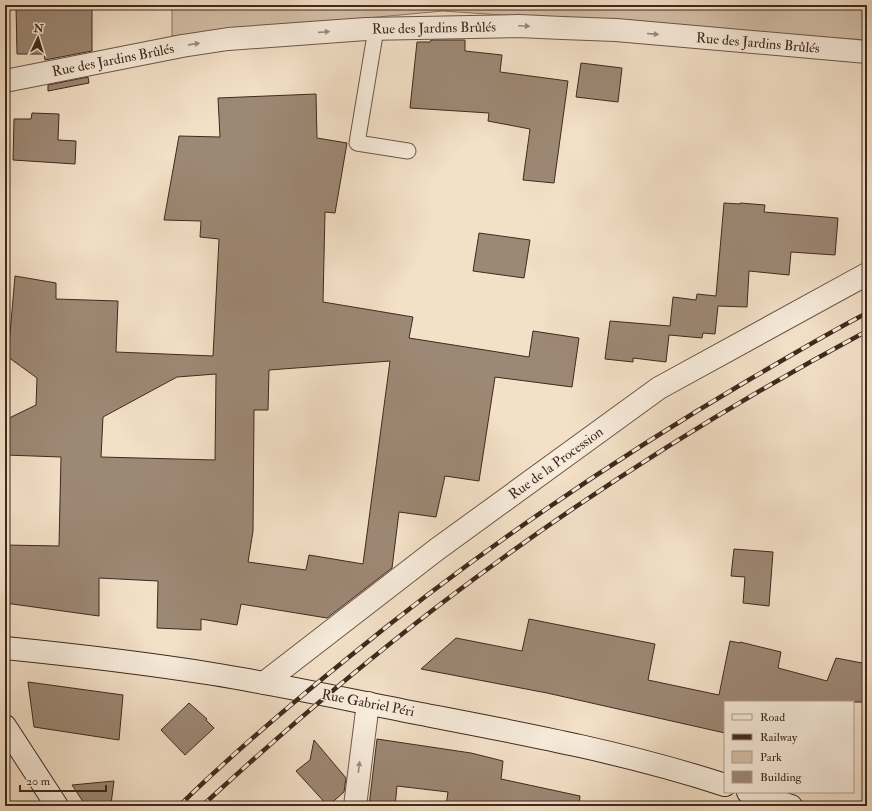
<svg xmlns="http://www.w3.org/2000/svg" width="872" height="811" viewBox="0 0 872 811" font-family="'IM FELL Double Pica',serif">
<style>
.green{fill:#d5c1aa;stroke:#8a7563}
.building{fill:#9d8875;stroke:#40291c;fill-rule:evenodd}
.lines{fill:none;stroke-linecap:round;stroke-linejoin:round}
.service-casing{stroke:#6d5747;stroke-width:17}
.minor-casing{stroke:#6d5747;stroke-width:24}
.secondary-casing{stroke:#40291c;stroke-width:24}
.service{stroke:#f7ebdb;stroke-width:15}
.minor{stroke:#f7ebdb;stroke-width:22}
.secondary{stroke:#f7ebdb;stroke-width:22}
.rail-casing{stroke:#40291c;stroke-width:4.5}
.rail{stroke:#f7ebdb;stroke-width:3;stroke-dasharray:9;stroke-linecap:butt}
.oneway{fill:#9c8a7c}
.labels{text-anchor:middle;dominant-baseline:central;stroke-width:3;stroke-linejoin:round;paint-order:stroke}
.street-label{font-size:14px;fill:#40291c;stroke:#f7ebdb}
</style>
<rect width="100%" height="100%" fill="#f3e0c7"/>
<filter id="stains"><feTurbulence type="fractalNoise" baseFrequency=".005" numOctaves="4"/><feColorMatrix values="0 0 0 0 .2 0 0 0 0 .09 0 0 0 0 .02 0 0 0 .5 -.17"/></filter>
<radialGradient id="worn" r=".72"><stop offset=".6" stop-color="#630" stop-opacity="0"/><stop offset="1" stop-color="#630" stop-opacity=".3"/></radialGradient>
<!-- green -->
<path class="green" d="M 172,5 L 867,5 L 867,40 L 443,11 L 172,36 Z"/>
<!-- building -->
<g class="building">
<path d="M 16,5 L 92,5 L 92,51 L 45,60 L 44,54 L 17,54 Z"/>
<path d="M 431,40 L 465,40 L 465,51 L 502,55 L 500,72 L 568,81 L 554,183 L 523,180 L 530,129 L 488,121 L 489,113 L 410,108 L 417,42 L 430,42 Z"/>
<path d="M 581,63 L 622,68 L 618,102 L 576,97 Z"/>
<path d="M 88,77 L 89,83 L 48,91 L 48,85 Z"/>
<path d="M 316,94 L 317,138 L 347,143 L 335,213 L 325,212 L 323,302 L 413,317 L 409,338 L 529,357 L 533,331 L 579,338 L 572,387 L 495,377 L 479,481 L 445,476 L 436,517 L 399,512 L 392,568 L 327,618 L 241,604 L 237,625 L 201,619 L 201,630 L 157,628 L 158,581 L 99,578 L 99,616 L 5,603 L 5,545 L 59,546 L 61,457 L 5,455 L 5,420 L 36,405 L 37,378 L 8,357 L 15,276 L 56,283 L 56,299 L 118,301 L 116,352 L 213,356 L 219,239 L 200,237 L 201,221 L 164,220 L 179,136 L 220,137 L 218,98 ZM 390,361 L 363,564 L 309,555 L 306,570 L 248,562 L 253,531 L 254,410 L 268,410 L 269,370 ZM 216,374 L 215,460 L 101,457 L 103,417 L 177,377 Z"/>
<path d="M 32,113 L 59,114 L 58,140 L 76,141 L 75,164 L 13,160 L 14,119 L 31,119 Z"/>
<path d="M 724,203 L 740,204 L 740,203 L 765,205 L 764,212 L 838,218 L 835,255 L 791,252 L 789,275 L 749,271 L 747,307 L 718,306 L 715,334 L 703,333 L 702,338 L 669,335 L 666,362 L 633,358 L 633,362 L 605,359 L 610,321 L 670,326 L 673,297 L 696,300 L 697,294 L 716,296 Z"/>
<path d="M 479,233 L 530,240 L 524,278 L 473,271 Z"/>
<path d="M 734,549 L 773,552 L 769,606 L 743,603 L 745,577 L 731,576 Z"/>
<path d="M 529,619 L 655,644 L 648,680 L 719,695 L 730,641 L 740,643 L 740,642 L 781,652 L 778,668 L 827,681 L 836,658 L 867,664 L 867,702 L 725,702 L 725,733 L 547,693 L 421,669 L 456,638 L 522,651 Z"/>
<path d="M 28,682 L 123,695 L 119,740 L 34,727 Z"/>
<path d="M 189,703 L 207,719 L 206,720 L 214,728 L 185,755 L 161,730 Z"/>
<path d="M 377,739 L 471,753 L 503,761 L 501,779 L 580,796 L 579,806 L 446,806 L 448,792 L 397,786 L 395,806 L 369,806 Z"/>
<path d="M 314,740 L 346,778 L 344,792 L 328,806 L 296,771 L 310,760 Z"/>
<path d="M 114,781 L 111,804 L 86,806 L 72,785 Z"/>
</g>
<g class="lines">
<!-- service casing -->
<g class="service-casing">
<path id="service" d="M 376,29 L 357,143 L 408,151"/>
</g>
<!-- minor casing -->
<g class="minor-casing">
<g id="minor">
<path d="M 5,81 L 182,46 L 228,39 L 366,29 L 519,26 L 562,28 L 616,30 L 867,52"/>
<path d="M 264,683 L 436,550 L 659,388 L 867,274"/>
<path d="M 355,806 L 368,703"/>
</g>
</g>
<!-- secondary casing -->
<g class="secondary-casing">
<g id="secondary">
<path d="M 5,648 C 75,655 144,663 213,674 C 281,685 349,700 416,713 C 520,733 624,752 725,785"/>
<path d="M 5,726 L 57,806"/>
<path d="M 748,792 L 791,806"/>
</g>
</g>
<!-- service -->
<use href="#service" class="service"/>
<!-- minor -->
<use href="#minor" class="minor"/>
<!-- secondary -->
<use href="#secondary" class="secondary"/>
<!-- rail casing -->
<g class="rail-casing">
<g id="rail">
<path d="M 179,806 C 233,753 291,704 349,657 C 476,553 611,461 752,378 C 790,356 828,333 867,313"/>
<path d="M 202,806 C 278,736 356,669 438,606 C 573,503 717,411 867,331"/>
</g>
</g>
<!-- rail -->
<use href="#rail" class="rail"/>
</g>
<!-- one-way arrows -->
<defs><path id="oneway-solid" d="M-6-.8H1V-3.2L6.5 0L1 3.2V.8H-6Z"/></defs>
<g class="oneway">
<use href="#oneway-solid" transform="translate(524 26) rotate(2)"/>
<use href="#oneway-solid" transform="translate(324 32) rotate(-4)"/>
<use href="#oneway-solid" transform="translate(653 34) rotate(5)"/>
<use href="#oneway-solid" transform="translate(194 44) rotate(-8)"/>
<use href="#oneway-solid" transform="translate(359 767) rotate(-83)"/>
</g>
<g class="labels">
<!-- street labels -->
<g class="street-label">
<text transform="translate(434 28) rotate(-1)">Rue des Jardins Brûlés</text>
<text transform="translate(758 43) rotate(5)">Rue des Jardins Brûlés</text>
<text transform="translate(113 60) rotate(-11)">Rue des Jardins Brûlés</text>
<text transform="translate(556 463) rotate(-36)">Rue de la Procession</text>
<text transform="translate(368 703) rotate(11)">Rue Gabriel Péri</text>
</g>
</g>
<!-- margin -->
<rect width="872" height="811" fill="none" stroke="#f3e0c7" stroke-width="20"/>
<rect x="6" y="6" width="860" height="799" fill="none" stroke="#40291c" stroke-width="2"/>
<rect x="10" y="10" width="852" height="791" fill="none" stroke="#40291c"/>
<!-- legend -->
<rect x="724" y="701" width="130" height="92" fill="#f7ebdb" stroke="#ae9d8f"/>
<rect x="732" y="714" width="20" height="6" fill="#f7ebdb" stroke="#ae9d8f"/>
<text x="760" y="721" font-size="12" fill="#40291c">Road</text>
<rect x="732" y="734" width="20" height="6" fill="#40291c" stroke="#ae9d8f"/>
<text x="760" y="741" font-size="12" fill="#40291c">Railway</text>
<rect x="732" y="751" width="20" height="12" fill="#d5c1aa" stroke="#ae9d8f"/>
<text x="760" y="761" font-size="12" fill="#40291c">Park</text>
<rect x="732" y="771" width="20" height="12" fill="#9d8875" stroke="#ae9d8f"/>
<text x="760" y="781" font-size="12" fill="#40291c">Building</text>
<!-- north arrow -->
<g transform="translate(38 38) rotate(4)" stroke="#f7ebdb" stroke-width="3" paint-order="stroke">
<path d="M0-3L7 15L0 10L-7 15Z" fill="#40291c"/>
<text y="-6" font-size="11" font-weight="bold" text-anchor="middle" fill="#40291c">N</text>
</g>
<!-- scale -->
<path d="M20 785v6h86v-6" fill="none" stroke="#40291c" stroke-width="2"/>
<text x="26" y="785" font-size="12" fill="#40291c" stroke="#f7ebdb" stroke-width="3" paint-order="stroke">20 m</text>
<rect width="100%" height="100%" filter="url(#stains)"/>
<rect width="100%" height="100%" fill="url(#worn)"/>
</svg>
